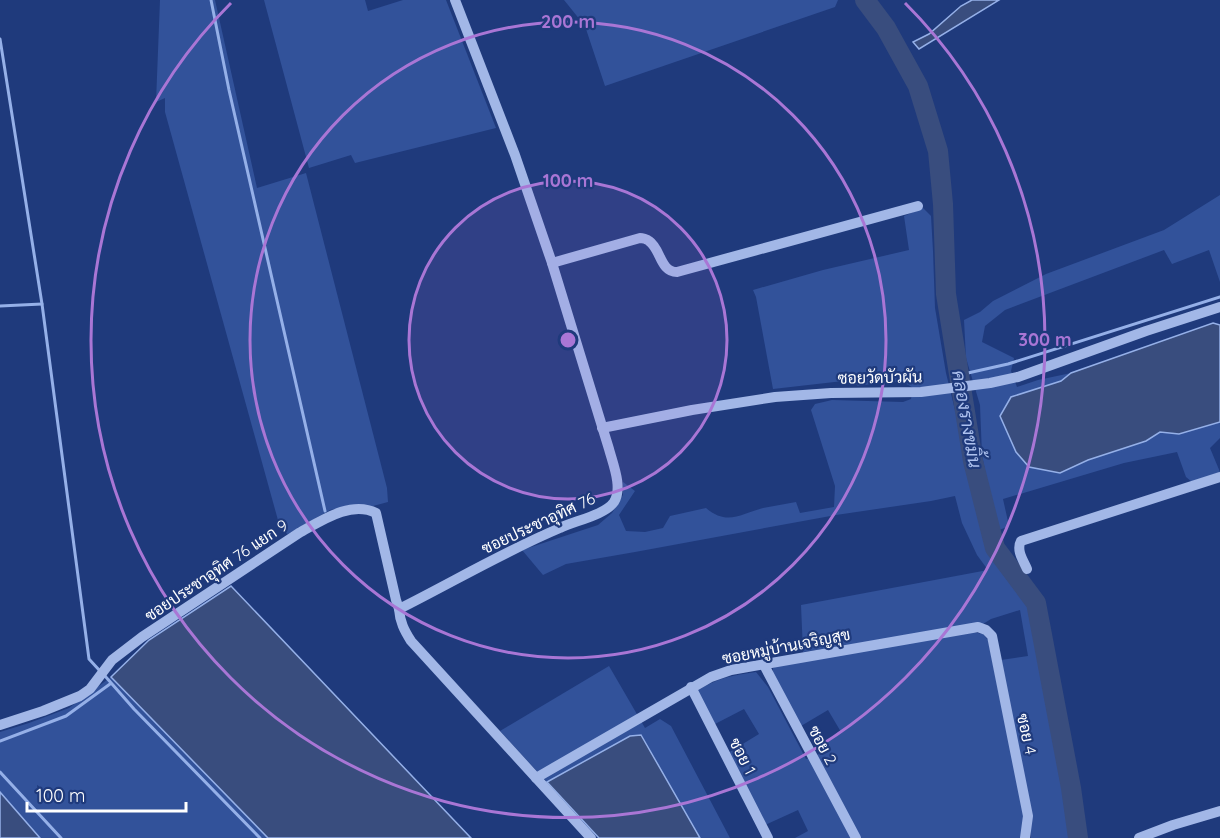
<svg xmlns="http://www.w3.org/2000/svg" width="1220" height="838" viewBox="0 0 1220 838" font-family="Quicksand,Sarabun,sans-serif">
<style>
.green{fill:#32529a}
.water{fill:#394d7e;stroke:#95b0e8;stroke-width:1.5}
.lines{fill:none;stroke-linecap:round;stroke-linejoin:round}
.stream{stroke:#95b0e8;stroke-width:3}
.river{stroke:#394d7e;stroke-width:20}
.minor{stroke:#a2b7e7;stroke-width:10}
.ring{fill:none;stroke:#a976d5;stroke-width:3}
.labels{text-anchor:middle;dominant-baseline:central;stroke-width:4.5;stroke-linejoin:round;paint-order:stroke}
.street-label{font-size:16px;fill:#fff;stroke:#1f3a7c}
.water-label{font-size:18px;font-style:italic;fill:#adc1ee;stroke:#1f3a7c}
.centre{fill:#a976d5;stroke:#1f3a7c;stroke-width:3}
.ring-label{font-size:18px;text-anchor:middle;font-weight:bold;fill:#a976d5;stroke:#1f3a7c;stroke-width:4.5;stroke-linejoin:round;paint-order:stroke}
</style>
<rect width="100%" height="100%" fill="#1f3a7c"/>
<!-- green -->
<g class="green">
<path d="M 160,0 L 215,0 L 257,188 L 306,173 L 387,488 L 388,502 L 373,506 L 343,507 L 330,510 L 288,534 L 281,531 L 165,112 L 165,98 L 156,102 Z"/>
<path d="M 264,0 L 365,0 L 368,11 L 403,0 L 446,0 L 496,128 L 355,163 L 351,155 L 309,168 Z"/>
<path d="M 564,0 L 838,0 L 835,7 L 605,86 L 585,26 Z"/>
<path d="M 1220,195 L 1220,282 L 1209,250 L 1172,264 L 1164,250 L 1005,310 L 985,326 L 982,342 L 1014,358 L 1011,371 L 1017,387 L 1038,380 L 1071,373 L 1061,381 L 1043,388 L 1060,473 L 1088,460 L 1146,441 L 1160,432 L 1179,434 L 1220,422 L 1220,438 L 1210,448 L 1220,472 L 1192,482 L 1186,477 L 1177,452 L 1124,463 L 1003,499 L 1009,526 L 997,531 L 982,455 L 980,405 L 966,358 L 964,320 L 980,312 L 993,301 L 1046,274 L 1164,230 Z"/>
<path d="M 923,208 L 931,216 L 933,251 L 935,308 L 946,373 L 954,406 L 978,493 L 978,506 L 986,534 L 996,560 L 1032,605 L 1041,640 L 1066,778 L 1073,838 L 1031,838 L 1031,827 L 1001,660 L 1028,656 L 1020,610 L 991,619 L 983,624 L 803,652 L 801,605 L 988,570 L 977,555 L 962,523 L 955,496 L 931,501 L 836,515 L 635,552 L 566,564 L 543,575 L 522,550 L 598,525 L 612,513 L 623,495 L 623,482 L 635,491 L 619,515 L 626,531 L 645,532 L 663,528 L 670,516 L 706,508 C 727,526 741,514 763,508 C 774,506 785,504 796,502 L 800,513 L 834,507 L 835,486 L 811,410 L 815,404 L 832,400 L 903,402 L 911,399 L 913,388 C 901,377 873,384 858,386 L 852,380 L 773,389 L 756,297 L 753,290 L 823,270 L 909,250 L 904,216 Z"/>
<path d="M 973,632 L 983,634 L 988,640 L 1024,814 L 1022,838 L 795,838 L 808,831 L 798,810 L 765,825 L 728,753 L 759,734 L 744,709 L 715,724 L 697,691 C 717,678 733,675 756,672 L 768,687 L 806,759 L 819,754 L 816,747 L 841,732 L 828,710 L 801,726 L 773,675 L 773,668 L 777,666 Z"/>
<path d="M 609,666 L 645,728 L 660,719 L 671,726 L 730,838 L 700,838 L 641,735 L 630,736 L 547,782 L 500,731 Z"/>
<path d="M 111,677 L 269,838 L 40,838 L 0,792 L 0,732 L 29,723 L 69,708 Z"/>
</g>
<!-- water -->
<g class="water">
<path d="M 972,0 L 999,0 L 919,49 L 913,42 L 929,34 L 961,6 Z"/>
<path d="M 1213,323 L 1220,325 L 1220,422 L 1179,434 L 1160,432 L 1146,441 L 1088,460 L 1060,473 L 1029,467 L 1016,452 L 1000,416 L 1011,397 L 1061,381 L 1071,373 Z"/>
<path d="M 231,586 L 471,838 L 268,838 L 111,677 L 149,640 Z"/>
<path d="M 641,735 L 700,838 L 599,838 L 547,782 L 630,736 Z"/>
<path d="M 0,792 L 40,838 L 0,838 Z"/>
</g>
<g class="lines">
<!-- stream -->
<g class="stream">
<path d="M 211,0 L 229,90 L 325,511"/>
<path d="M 0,39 L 42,304 L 89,659 L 100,671"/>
<path d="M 0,306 L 42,304"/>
<path d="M 959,375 L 1008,364 L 1220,297"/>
<path d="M 105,676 L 134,709 L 260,838"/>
<path d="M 0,741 L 66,716 L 110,684"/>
<path d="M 0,772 L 61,838"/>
</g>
<!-- river -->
<path class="river" d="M 865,0 L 886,28 L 918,86 L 938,151 L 943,204 L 946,294 L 973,461 L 995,548 L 1036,603 L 1071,788 L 1078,838"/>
<!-- minor -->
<g class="minor">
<path d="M 455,0 L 515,155 L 552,263 L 609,449 C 613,464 623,488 614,502 C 605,515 574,521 560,528 C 505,551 453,582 399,609 C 400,622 404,630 411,641 L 591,838"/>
<path d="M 552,263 L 640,238 C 642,238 647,239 649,241 C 661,249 660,272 677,272 L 918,206"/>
<path d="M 602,428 L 692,410 L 775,397 L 831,393 L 921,392 L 990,383 L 1018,377 L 1146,331 L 1220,307"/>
<path d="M 1027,569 C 1023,560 1016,550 1021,541 L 1220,477"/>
<path d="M 764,665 L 856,838"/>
<path d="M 691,687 L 768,838"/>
<path d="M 0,725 L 43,711 L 80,696 L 90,689 L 112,660 L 142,637 L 299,533 C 321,521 351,500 376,513 L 396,600 L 399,609"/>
<path d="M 536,778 L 711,677 L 731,670 L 978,627 L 986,630 L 992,636 L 1028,816 L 1025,838"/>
<path d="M 1139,838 L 1173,825 L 1220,811"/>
</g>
</g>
<!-- distance rings -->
<circle cx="568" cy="340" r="159" fill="#a976d5" fill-opacity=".12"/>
<g class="ring">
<circle cx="568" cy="340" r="159"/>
<circle cx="568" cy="340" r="318"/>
<path d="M905 3A477 477 0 1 1 231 3"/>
</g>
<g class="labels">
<!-- street labels -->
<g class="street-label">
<text transform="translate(880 377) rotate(-1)">ซอยวัดบัวผัน</text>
<text transform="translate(538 523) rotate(-25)">ซอยประชาอุทิศ 76</text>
<text transform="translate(216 570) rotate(-34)">ซอยประชาอุทิศ 76 แยก 9</text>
<text transform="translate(786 646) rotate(-11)">ซอยหมู่บ้านเจริญสุข</text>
<text transform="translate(1027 734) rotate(78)">ซอย 4</text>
<text transform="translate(823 745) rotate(62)">ซอย 2</text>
<text transform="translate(743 756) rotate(63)">ซอย 1</text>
</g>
<!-- water labels -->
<g class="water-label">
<text transform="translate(967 419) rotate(80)">คลองรางขมิ้น</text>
</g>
</g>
<circle cx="568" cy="340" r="9" class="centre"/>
<g class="ring-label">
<text x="568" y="28">200 m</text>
<text x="568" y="187">100 m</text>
<text x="1045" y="346">300 m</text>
</g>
<!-- scale -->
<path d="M27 802v9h159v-9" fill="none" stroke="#ffffff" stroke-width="3"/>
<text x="36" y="802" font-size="18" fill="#ffffff" stroke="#1f3a7c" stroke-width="4.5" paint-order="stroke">100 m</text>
</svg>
